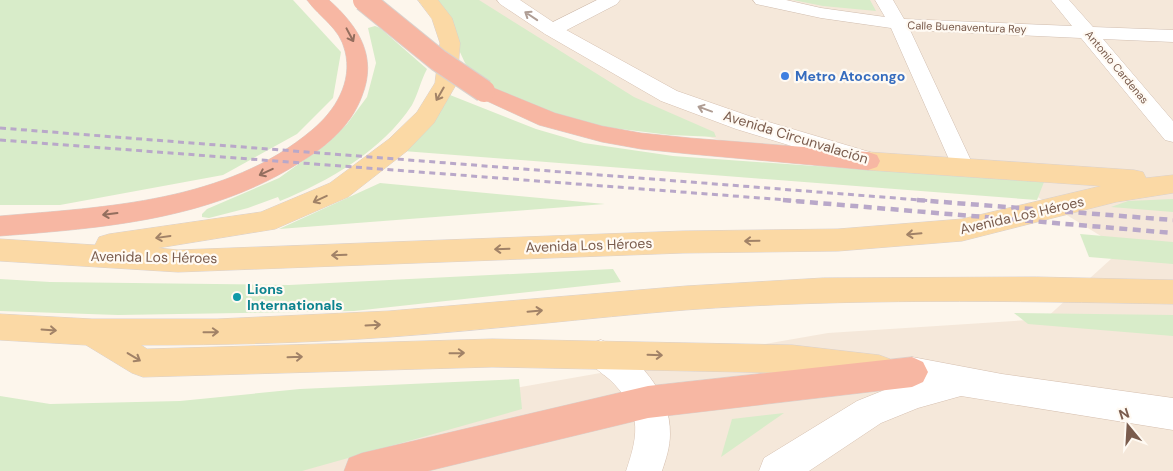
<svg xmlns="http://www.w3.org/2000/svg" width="1173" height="471" viewBox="0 0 1173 471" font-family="'DM Sans',sans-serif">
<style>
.residential{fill:#f5e8da}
.green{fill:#d8ecc9}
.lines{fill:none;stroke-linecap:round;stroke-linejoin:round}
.street-casing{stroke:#d1beb0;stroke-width:1}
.secondary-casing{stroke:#d6c0b0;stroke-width:1}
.primary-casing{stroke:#dad1cd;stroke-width:1}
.highway-casing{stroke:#dad1cd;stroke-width:1}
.street{fill:#fff;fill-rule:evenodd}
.secondary{fill:#fff;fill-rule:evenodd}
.primary{fill:#fbd9a5;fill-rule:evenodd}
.highway{fill:#f7b7a3;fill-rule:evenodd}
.rail-far1{stroke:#b9a8c9;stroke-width:3;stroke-dasharray:6 4.5;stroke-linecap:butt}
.rail{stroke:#b9a8c9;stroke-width:4.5;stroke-dasharray:8 5.5;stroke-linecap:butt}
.highway-bridge-casing{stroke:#dad1cd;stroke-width:24;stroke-linecap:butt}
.highway-bridge{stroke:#f7b7a3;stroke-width:22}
.oneway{stroke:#af9d94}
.oneway2{stroke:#936e5e}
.oneway3{stroke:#a18267}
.shop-dot{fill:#3f7fe0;stroke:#fffaf3;stroke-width:2}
.culture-dot{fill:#0f9aa8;stroke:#fffaf3;stroke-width:2}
.labels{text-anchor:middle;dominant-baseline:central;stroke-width:4.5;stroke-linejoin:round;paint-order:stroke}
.far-street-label{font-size:11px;fill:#7a5c4d;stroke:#fffaf3}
.shop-label{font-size:14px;font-weight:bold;fill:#366cbe;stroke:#fffaf3;text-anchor:start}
.street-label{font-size:14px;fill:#7a5c4d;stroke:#fffaf3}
.culture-label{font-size:14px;font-weight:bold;fill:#0d838f;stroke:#fffaf3;text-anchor:start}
</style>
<rect width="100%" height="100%" fill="#fdf6ec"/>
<!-- residential -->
<path class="residential" d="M 464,0 L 1173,0 L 1173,471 L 196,471 L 424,404 L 828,333 L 1045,319 L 1122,249 L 1018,185 L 845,174 L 632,116 Z"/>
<!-- green -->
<g class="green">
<path d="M 0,0 L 293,0 L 341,52 L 333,98 L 297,134 L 223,175 L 60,205 L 0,205 Z"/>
<path d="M 436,0 L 479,0 L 634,97 L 714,132 L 716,137 L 670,135 L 612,128 L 557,118 L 513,99 L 476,78 L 465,63 Z"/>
<path d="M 793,0 L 870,0 L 876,11 L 823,6 Z"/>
<path d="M 375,26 L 380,28 L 427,69 C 421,80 418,94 412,105 C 382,151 329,181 280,201 L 278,197 L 248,208 L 209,218 L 202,217 L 202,214 L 207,209 L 279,178 L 328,143 L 347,124 L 367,97 L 376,63 L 368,28 Z"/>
<path d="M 450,95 L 536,129 L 584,143 L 673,156 L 1044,182 L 1037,200 L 403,151 Z"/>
<path d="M 380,183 L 605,204 L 279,229 Z"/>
<path d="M 1173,199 L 1173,212 L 1111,207 L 1128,201 Z"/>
<path d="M 1080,234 L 1173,242 L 1173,264 L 1089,257 Z"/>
<path d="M 613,269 L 621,282 L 354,311 L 118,315 L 0,311 L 0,279 L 50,282 L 289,285 Z"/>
<path d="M 1014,313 L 1173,315 L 1173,336 L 1028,324 Z"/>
<path d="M 519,379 L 522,409 L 302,471 L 0,471 L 0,396 L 50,404 L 180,401 L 300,389 Z"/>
<path d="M 784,413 L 721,457 L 732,419 Z"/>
</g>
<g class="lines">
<!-- street casing -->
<g class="street-casing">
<g id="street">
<path d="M 597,0 L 620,0 L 617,4 L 559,34 L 552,36 L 545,34 L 543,30 L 545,26 Z"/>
<path d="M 753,0 L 786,0 L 821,8 L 885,17 L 875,0 L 893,0 L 904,19 L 1072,26 L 1051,0 L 1069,0 L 1093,27 L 1173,30 L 1173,42 L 1103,39 L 1173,121 L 1173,142 L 1165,140 L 1081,38 L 910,30 L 974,167 L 971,173 L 963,175 L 955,173 L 891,28 L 821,18 L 756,4 Z"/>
</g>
</g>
<!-- secondary casing -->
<g class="secondary-casing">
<g id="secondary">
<path d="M 497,0 L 520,0 L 559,26 L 677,91 L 752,117 L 873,153 L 876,159 L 873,165 L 864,168 L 736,129 L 661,101 L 545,34 L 500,4 Z"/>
<path d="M 601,340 C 637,353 671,393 670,434 C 670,447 666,459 662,471 L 626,471 C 640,431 641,409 609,379 C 599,371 591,366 585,354 L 590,344 Z"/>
<path d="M 912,357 L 1002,374 L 1173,398 L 1173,430 L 961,396 L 918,408 L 881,423 L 809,471 L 759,471 L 764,458 L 857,401 L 902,383 L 896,372 L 901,362 Z"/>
</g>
</g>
<!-- primary casing -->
<g class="primary-casing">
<g id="primary">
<path d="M 418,0 L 438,0 L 452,18 L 460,43 L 457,83 L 434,123 L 407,151 L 348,197 L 275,229 L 158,248 L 178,250 L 683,231 L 838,229 L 962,219 L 1101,186 L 868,170 L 859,167 L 856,161 L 859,155 L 868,152 L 1134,170 L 1143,172 L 1146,178 L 1173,175 L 1173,193 L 1116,202 L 962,241 L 838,251 L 683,253 L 178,272 L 0,261 L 0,239 L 95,245 L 99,237 L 109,234 L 261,212 L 330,183 L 389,139 L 417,112 L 435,83 L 440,43 L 432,19 Z"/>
<path d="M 1037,277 L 1173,280 L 1173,304 C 1010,301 848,298 685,310 C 587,318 489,330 390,337 C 308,343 224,345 141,345 L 147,349 L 492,339 L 792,345 L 879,355 L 890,359 L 895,369 L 890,379 L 879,383 L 792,373 L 492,367 L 143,377 L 132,373 L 86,345 L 0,340 L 0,314 L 92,319 L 217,319 L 389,311 L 686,286 L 823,278 Z"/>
</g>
</g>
<!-- highway casing -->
<g class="highway-casing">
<g id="highway">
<path d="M 307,0 L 329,0 C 358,26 378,56 362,96 C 351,126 326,147 299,163 C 209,220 103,228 0,236 L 0,216 C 106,207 227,202 312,130 C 335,111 353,82 345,51 C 340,28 320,18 307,0 Z"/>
<path d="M 484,84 L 555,113 L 602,126 L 641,133 L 690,138 L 868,152 L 877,155 L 880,161 L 877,167 L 868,170 L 690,154 L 641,149 L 602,142 L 539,125 L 476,96 L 473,91 L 476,86 Z"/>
<path d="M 912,357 L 923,362 L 928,372 L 923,382 L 912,387 L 648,418 L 428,471 L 344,471 L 349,458 L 362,453 L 648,386 Z"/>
</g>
</g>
<!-- street -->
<use href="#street" class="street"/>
<!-- secondary -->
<use href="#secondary" class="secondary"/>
<!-- primary -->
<use href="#primary" class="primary"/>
<!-- highway -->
<use href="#highway" class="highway"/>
<!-- rail-far1 -->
<g class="rail-far1">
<path d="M 0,128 L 933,201"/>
<path d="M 0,140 L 800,201"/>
</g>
<!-- rail -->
<g class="rail">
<path d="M 783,200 L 1173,233"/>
<path d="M 917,200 L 1173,220"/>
</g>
<!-- highway-bridge casing -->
<g class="highway-bridge-casing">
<path id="highway-bridge" d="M 364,0 L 438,60 L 484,91"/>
</g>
<!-- highway-bridge -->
<use href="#highway-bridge" class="highway-bridge"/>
</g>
<!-- one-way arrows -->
<defs><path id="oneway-shaft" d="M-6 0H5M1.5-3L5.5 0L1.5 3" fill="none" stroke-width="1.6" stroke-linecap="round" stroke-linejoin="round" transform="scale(1.25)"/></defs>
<g class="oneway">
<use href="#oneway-shaft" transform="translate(531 16) rotate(-146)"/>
<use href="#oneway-shaft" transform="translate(705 109) rotate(-160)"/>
</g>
<g class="oneway2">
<use href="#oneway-shaft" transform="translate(350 35) rotate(62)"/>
<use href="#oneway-shaft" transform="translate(266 172) rotate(155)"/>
<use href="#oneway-shaft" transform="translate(110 214) rotate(173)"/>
</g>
<g class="oneway3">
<use href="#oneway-shaft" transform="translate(440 94) rotate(120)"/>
<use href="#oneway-shaft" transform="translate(320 199) rotate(155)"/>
<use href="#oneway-shaft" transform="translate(914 234) rotate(175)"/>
<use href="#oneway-shaft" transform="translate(163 237) rotate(172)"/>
<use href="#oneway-shaft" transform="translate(752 241) rotate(179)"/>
<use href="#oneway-shaft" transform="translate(502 249) rotate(178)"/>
<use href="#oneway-shaft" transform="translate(339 255) rotate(178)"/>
<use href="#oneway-shaft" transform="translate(535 311) rotate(-5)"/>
<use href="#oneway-shaft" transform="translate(373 325) rotate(-3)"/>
<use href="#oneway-shaft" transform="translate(49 330) rotate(4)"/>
<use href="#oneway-shaft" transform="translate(211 332) rotate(-1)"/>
<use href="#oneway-shaft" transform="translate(457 353) rotate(-1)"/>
<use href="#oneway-shaft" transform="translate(655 355) rotate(2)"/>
<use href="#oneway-shaft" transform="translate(134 357) rotate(31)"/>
<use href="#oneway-shaft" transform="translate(295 357) rotate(-2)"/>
</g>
<!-- markers -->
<circle class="shop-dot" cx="785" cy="76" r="5"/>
<circle class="culture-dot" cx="237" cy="297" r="5"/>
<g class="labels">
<!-- far-street labels -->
<g class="far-street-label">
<text transform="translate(967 27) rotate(2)">Calle Buenaventura Rey</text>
<text transform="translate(1117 67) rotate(50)">Antonio Cardenas</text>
</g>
<!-- shop labels -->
<g class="shop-label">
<text x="795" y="76">Metro Atocongo</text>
</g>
<!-- street labels -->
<g class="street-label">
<text transform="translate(796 137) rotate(17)">Avenida Circunvalación</text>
<text transform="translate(1022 215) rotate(-13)">Avenida Los Héroes</text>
<text transform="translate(589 245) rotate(-2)">Avenida Los Héroes</text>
<text transform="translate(154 257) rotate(1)">Avenida Los Héroes</text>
</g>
<!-- culture labels -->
<g class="culture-label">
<text x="247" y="289">Lions<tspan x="247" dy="16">Internationals</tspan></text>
</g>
</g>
<!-- north arrow -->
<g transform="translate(1128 426) rotate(342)" stroke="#fffaf3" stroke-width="4" paint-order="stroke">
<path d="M0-4L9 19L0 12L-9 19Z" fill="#7a5c4d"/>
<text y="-8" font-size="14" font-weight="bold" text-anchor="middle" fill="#7a5c4d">N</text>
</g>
</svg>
